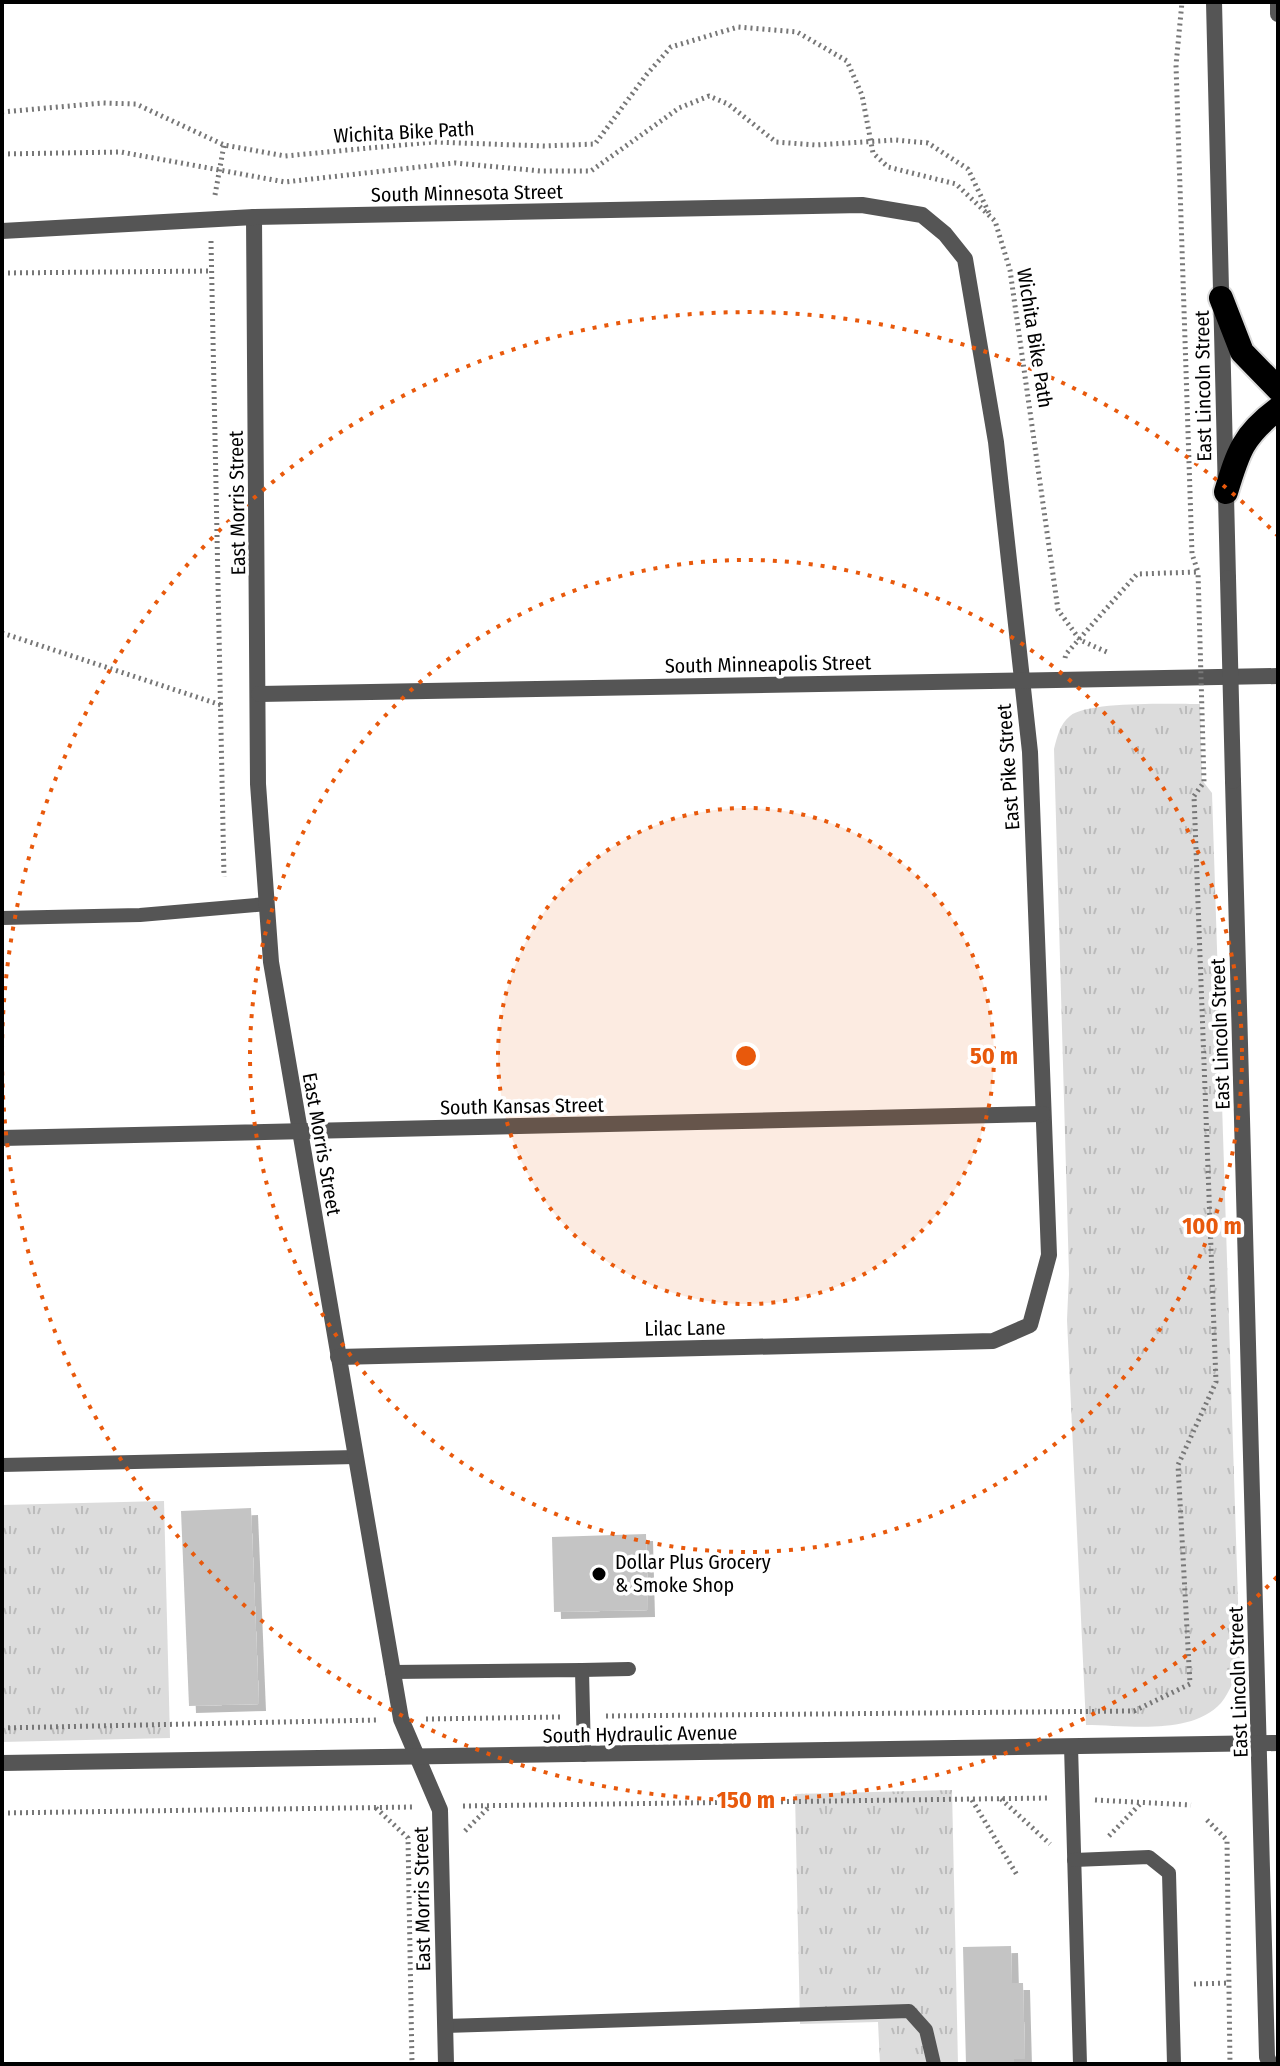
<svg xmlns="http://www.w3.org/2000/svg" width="1280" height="2066" viewBox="0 0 1280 2066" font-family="'Fira Sans Condensed',sans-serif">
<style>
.grass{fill:url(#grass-tufts)}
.building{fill:#c4c4c4;filter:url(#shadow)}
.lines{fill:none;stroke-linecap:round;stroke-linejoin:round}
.motorway-casing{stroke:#dbdbdb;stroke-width:28}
.path{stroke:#777;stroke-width:5;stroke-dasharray:2 4;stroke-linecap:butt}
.service{stroke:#555;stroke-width:14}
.minor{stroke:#555;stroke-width:16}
.tertiary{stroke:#555;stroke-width:16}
.motorway{stroke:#000;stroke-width:24}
.path-bridge{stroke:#777;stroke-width:5;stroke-dasharray:2 4;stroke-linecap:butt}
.tertiary-bridge{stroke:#555;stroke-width:16}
.ring{fill:none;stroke:#e8590c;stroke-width:4;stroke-dasharray:4 8}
.poi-dot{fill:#000;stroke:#fff;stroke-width:3}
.labels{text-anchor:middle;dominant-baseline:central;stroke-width:7;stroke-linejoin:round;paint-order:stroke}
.street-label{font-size:20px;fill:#000;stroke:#fff}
.poi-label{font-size:20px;fill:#000;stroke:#fff;text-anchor:start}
.centre{fill:#e8590c;stroke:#fff;stroke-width:4}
.ring-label{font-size:24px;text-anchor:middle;font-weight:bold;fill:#e8590c;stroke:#fff;stroke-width:7;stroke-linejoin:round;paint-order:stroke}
</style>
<defs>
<pattern id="grass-tufts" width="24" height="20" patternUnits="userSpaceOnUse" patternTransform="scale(2)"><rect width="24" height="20" fill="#dcdcdc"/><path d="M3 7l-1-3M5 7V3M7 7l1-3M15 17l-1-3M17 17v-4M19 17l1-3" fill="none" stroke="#bbb"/></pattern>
<filter id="shadow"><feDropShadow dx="7" dy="7" stdDeviation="0" flood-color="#0004"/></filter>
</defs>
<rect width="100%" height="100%" fill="#fff"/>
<!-- grass -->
<g class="grass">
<path d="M 1200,704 L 1202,780 L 1212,793 L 1240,1663 C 1235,1677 1230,1692 1221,1703 C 1191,1736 1127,1725 1086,1725 L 1067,1320 L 1069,1274 L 1054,749 C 1057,737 1060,724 1070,716 C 1087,701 1174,704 1200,704 Z"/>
<path d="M 164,1501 L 170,1738 L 2,1742 L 2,1505 Z"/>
<path d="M 952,1790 L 958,2064 L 880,2064 L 878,2022 L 800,2024 L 795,1794 Z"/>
</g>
<!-- building -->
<g class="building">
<path d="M 251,1508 L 259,1704 L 189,1706 L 181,1511 Z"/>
<path d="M 646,1534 L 648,1610 L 554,1612 L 552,1537 Z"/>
<path d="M 1011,1946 L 1012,1983 L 1023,1983 L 1025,2059 L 1014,2059 L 1014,2064 L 966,2064 L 963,1947 Z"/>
</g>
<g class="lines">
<!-- motorway casing -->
<g class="motorway-casing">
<g id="motorway">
<path d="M 1221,298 L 1242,352 L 1278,389"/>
<path d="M 1226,492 C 1238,452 1243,435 1278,409"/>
</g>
</g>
<!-- path -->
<g class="path">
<path d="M 2,112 L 103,103 L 136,104 L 224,145 L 285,156 L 433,142 L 545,146 L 595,144 L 647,74 L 671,47 L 738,27 L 797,32 L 847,61 L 862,95 L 873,153 L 888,167 L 956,184 L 995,221 L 1010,270 L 1058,610 L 1080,640 L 1109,653"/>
<path d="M 2,154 L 121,152 L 285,182 L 455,163 L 541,171 L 591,171 L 679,108 L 709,96 L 728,104 L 776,142 L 816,145 L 895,140 L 928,143 L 968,169 L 989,213"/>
<path d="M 215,195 L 224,145"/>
<path d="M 211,241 L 224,877"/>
<path d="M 2,273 L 211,271"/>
<path d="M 2,633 L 221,705"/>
<path d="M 1065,658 L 1066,654 L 1137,574 L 1198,572 L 1192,554 L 1176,65 L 1182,2"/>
<path d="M 606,1716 L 1134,1711 L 1190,1684 L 1178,1465 L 1216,1382 L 1194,796"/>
<path d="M 426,1719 L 560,1717"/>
<path d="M 2,1728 L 376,1720"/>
<path d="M 1001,1799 L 1050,1844"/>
<path d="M 972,1800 L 1017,1875"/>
<path d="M 1095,1800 L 1191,1805"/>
<path d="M 463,1806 L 1049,1798"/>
<path d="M 376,1808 L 408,1838 L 412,2064"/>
<path d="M 2,1813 L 413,1807"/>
<path d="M 1207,1820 L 1227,1840 L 1230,2064"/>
<path d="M 465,1831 L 489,1807"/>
<path d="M 1109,1836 L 1141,1803"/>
<path d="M 1194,1984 L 1229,1983"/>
</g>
<!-- service -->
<g class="service">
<path d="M 2,918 L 140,915 L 267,904"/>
<path d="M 2,1465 L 356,1457"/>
<path d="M 582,1670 L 629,1669"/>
<path d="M 392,1672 L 582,1670 L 584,1755"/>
<path d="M 1071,1746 L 1080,2064"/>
<path d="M 1074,1860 L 1149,1857 L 1169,1873 L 1174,2064"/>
<path d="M 445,2026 L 909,2011 L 926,2030 L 934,2064"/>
</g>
<!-- minor -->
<g class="minor">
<path d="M 254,217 L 258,784 L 271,962 L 401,1719 L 440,1810 L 446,2064"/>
<path d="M 2,231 L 254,217 L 862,205 L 922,215 L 945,234 L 965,259 L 996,442 L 1030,752 L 1049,1255 L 1030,1325 L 993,1341 L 338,1357"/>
<path d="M 259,694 L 1278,676"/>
<path d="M 2,1138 L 1043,1114"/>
</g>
<!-- tertiary -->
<g class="tertiary">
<path d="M 1214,2 L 1228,578"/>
<path d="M 1278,2 L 1278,14"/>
<path d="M 1233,781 L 1267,2057 L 1270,2064"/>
<path d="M 2,1763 L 1278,1743"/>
</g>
<!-- motorway -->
<use href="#motorway" class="motorway"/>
<!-- path-bridge -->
<path class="path-bridge" d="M 1194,796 L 1204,782 L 1198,572"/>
<!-- tertiary-bridge -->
<path class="tertiary-bridge" d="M 1228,578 L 1233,781"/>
</g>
<!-- distance rings -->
<circle cx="746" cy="1056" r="248" fill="#e8590c" fill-opacity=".12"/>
<g class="ring">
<circle cx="746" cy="1056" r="248"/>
<circle cx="746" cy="1056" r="496"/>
<path d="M1277 1577A744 744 0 0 1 2 1062M2 1050A744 744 0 0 1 1277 535"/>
</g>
<!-- markers -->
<circle class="poi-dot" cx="599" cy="1574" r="8"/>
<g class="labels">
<!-- street labels -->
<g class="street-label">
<text transform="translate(404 132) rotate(-3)">Wichita Bike Path</text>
<text transform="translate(467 193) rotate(-1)">South Minnesota Street</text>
<text transform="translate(1035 338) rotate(81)">Wichita Bike Path</text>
<text transform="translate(1203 386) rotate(-91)">East Lincoln Street</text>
<text transform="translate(237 503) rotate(-91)">East Morris Street</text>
<text transform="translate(768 664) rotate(-1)">South Minneapolis Street</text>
<text transform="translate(1008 767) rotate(-94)">East Pike Street</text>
<text transform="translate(1220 1034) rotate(-92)">East Lincoln Street</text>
<text transform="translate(522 1106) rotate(-1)">South Kansas Street</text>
<text transform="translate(322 1144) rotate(80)">East Morris Street</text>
<text transform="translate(685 1328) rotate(-1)">Lilac Lane</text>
<text transform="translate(1238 1682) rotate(-92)">East Lincoln Street</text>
<text transform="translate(640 1734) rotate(-1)">South Hydraulic Avenue</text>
<text transform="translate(422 1899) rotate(-91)">East Morris Street</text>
</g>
<!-- poi labels -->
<g class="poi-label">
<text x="615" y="1562">Dollar Plus Grocery<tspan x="615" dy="23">&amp; Smoke Shop</tspan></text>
</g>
</g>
<circle cx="746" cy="1056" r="12" class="centre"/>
<g class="ring-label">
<text x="994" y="1064">50 m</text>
<text x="1212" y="1234">100 m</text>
<text x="746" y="1808">150 m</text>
</g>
<!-- border -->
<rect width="1280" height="2066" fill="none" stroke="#000000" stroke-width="8"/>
</svg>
